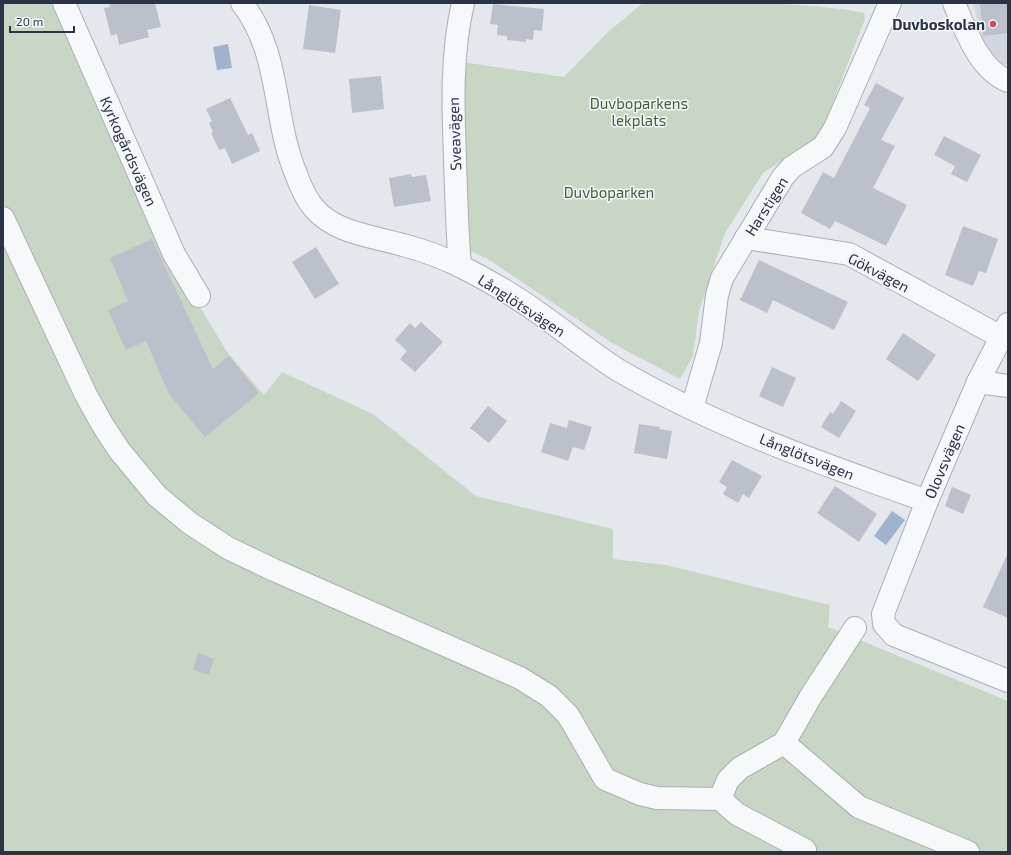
<svg xmlns="http://www.w3.org/2000/svg" width="1011" height="855" viewBox="0 0 1011 855" font-family="'Exo 2',sans-serif">
<style>
.built{fill:#d2d6de}
.green{fill:#c9d6c5}
.water{fill:#9fb4cc}
.building{fill:#bbc0ca}
.lines{fill:none;stroke-linecap:round;stroke-linejoin:round}
.minor-casing{stroke:#a9aeb7;stroke-width:24}
.minor{stroke:#f7f8fa;stroke-width:22}
.poi-dot{fill:#d1495b;stroke:#f4f6f9;stroke-width:1.5}
.labels{text-anchor:middle;dominant-baseline:central;stroke-width:3;stroke-linejoin:round;paint-order:stroke}
.poi-label{font-size:15px;font-weight:bold;fill:#2b3445;stroke:#f4f6f9;text-anchor:end}
.park-label{font-size:15px;fill:#3f6138;stroke:#f4f6f9}
.street-label{font-size:15px;fill:#2b3445;stroke:#f4f6f9}
</style>
<rect width="100%" height="100%" fill="#e4e7ec"/>
<!-- built -->
<path class="built" d="M 973,3 L 1008,3 L 1008,66 L 1003,64 L 984,46 Z"/>
<!-- green -->
<g class="green">
<path d="M 3,3 L 57,3 L 157,236 L 227,352 L 264,395 L 282,372 L 373,414 L 476,496 L 613,529 L 613,559 L 666,565 L 830,605 L 828,627 L 1008,701 L 1008,852 L 3,852 Z"/>
<path d="M 643,3 C 713,3 797,0 864,13 L 865,19 L 820,136 L 763,173 L 725,233 L 699,311 L 693,356 L 680,379 L 612,343 L 491,261 L 469,250 L 462,62 L 564,77 L 608,32 Z"/>
</g>
<!-- water -->
<g class="water">
<path d="M 228,44 L 232,68 L 217,70 L 213,47 Z"/>
<path d="M 892,511 L 905,520 L 886,545 L 874,536 Z"/>
</g>
<!-- building -->
<g class="building">
<path d="M 109,3 L 155,3 L 161,27 L 147,30 L 149,37 L 119,45 L 117,34 L 111,36 L 104,8 L 110,7 Z"/>
<path d="M 980,3 L 1008,3 L 1008,33 L 983,36 Z"/>
<path d="M 493,4 L 544,9 L 542,31 L 534,30 L 533,40 L 526,39 L 526,42 L 507,40 L 507,36 L 497,35 L 498,25 L 490,24 Z"/>
<path d="M 309,5 L 341,10 L 335,53 L 303,49 Z"/>
<path d="M 381,76 L 384,109 L 352,113 L 349,79 Z"/>
<path d="M 876,83 L 904,98 L 881,140 L 895,146 L 873,188 L 907,205 L 886,246 L 835,221 L 830,229 L 801,213 L 823,172 L 834,178 L 870,108 L 864,105 Z"/>
<path d="M 230,98 L 248,135 L 252,133 L 260,151 L 232,164 L 225,148 L 219,150 L 211,133 L 213,132 L 209,123 L 212,121 L 206,109 Z"/>
<path d="M 944,136 L 981,155 L 967,182 L 951,174 L 955,166 L 934,155 Z"/>
<path d="M 411,174 L 412,177 L 426,175 L 431,201 L 394,207 L 389,178 Z"/>
<path d="M 963,226 L 998,239 L 986,273 L 979,271 L 973,286 L 945,275 Z"/>
<path d="M 152,239 L 213,369 L 229,356 L 259,393 L 205,437 L 169,394 L 146,341 L 126,350 L 108,310 L 128,301 L 110,258 Z"/>
<path d="M 316,247 L 339,284 L 315,299 L 292,262 Z"/>
<path d="M 759,260 L 848,302 L 834,330 L 773,300 L 767,313 L 740,300 Z"/>
<path d="M 421,322 L 443,342 L 415,372 L 400,359 L 407,351 L 395,340 L 410,323 L 415,328 Z"/>
<path d="M 903,333 L 936,355 L 918,381 L 886,359 Z"/>
<path d="M 772,367 L 796,378 L 783,407 L 759,396 Z"/>
<path d="M 841,401 L 856,411 L 839,438 L 821,427 L 830,412 L 833,414 Z"/>
<path d="M 488,406 L 507,421 L 489,443 L 470,428 Z"/>
<path d="M 569,420 L 592,427 L 584,450 L 573,447 L 568,461 L 541,452 L 550,423 L 567,428 Z"/>
<path d="M 639,424 L 660,427 L 659,429 L 672,431 L 667,459 L 634,453 Z"/>
<path d="M 732,460 L 762,476 L 749,498 L 743,494 L 738,503 L 723,494 L 727,487 L 719,482 Z"/>
<path d="M 835,486 L 877,514 L 859,542 L 817,513 Z"/>
<path d="M 952,487 L 971,495 L 963,514 L 945,506 Z"/>
<path d="M 1008,553 L 1008,618 L 983,607 Z"/>
<path d="M 198,653 L 214,659 L 209,675 L 193,670 Z"/>
</g>
<g class="lines">
<!-- minor casing -->
<g class="minor-casing">
<g id="minor">
<path d="M 64,3 L 174,254 L 199,296"/>
<path d="M 242,3 C 282,55 272,117 296,174 C 300,185 305,197 313,207 C 334,233 372,236 403,245 C 422,250 444,258 462,267 C 489,281 516,296 540,314 C 566,332 591,353 618,370 C 714,426 822,464 927,501"/>
<path d="M 954,3 C 965,29 979,70 1008,81"/>
<path d="M 3,218 L 86,395 L 102,424 L 119,450 L 157,496 L 191,524 L 228,548 L 274,570 L 520,678 L 549,696 L 568,715 L 605,779 L 640,794 L 657,798 L 720,799"/>
<path d="M 746,238 L 849,254 L 1001,337"/>
<path d="M 460,266 C 457,230 456,194 455,158 C 453,106 451,55 463,3"/>
<path d="M 1008,324 L 978,382 L 927,501 L 883,614 L 884,624 L 894,635 L 1008,681"/>
<path d="M 978,382 L 1008,386"/>
<path d="M 692,408 L 711,343 L 717,295 L 722,278 L 783,177 L 792,167 L 823,147 L 835,128 L 890,3"/>
<path d="M 784,743 L 859,807 L 968,852"/>
<path d="M 805,850 L 737,814 L 720,799 L 728,780 L 740,768 L 784,743 L 811,696 L 855,628"/>
</g>
</g>
<!-- minor -->
<use href="#minor" class="minor"/>
</g>
<!-- markers -->
<circle class="poi-dot" cx="993" cy="24" r="4"/>
<g class="labels">
<!-- poi labels -->
<g class="poi-label">
<text x="985" y="24">Duvboskolan</text>
</g>
<!-- park labels -->
<g class="park-label">
<text x="639" y="103">Duvboparkens<tspan x="639" dy="17">lekplats</tspan></text>
<text x="609" y="192">Duvboparken</text>
</g>
<!-- street labels -->
<g class="street-label">
<text transform="translate(454 134) rotate(-92)">Sveavägen</text>
<text transform="translate(129 151) rotate(66)">Kyrkogårdsvägen</text>
<text transform="translate(766 206) rotate(-58)">Harstigen</text>
<text transform="translate(879 272) rotate(28)">Gökvägen</text>
<text transform="translate(522 305) rotate(33)">Långlötsvägen</text>
<text transform="translate(807 456) rotate(22)">Långlötsvägen</text>
<text transform="translate(944 461) rotate(-67)">Olovsvägen</text>
</g>
</g>
<!-- border -->
<rect width="1011" height="855" fill="none" stroke="#2b3445" stroke-width="8"/>
<!-- scale -->
<path d="M10 26v6h64v-6" fill="none" stroke="#2b3445" stroke-width="2"/>
<text x="16" y="26" font-size="12" fill="#2b3445" stroke="#f4f6f9" stroke-width="3" paint-order="stroke">20 m</text>
</svg>
